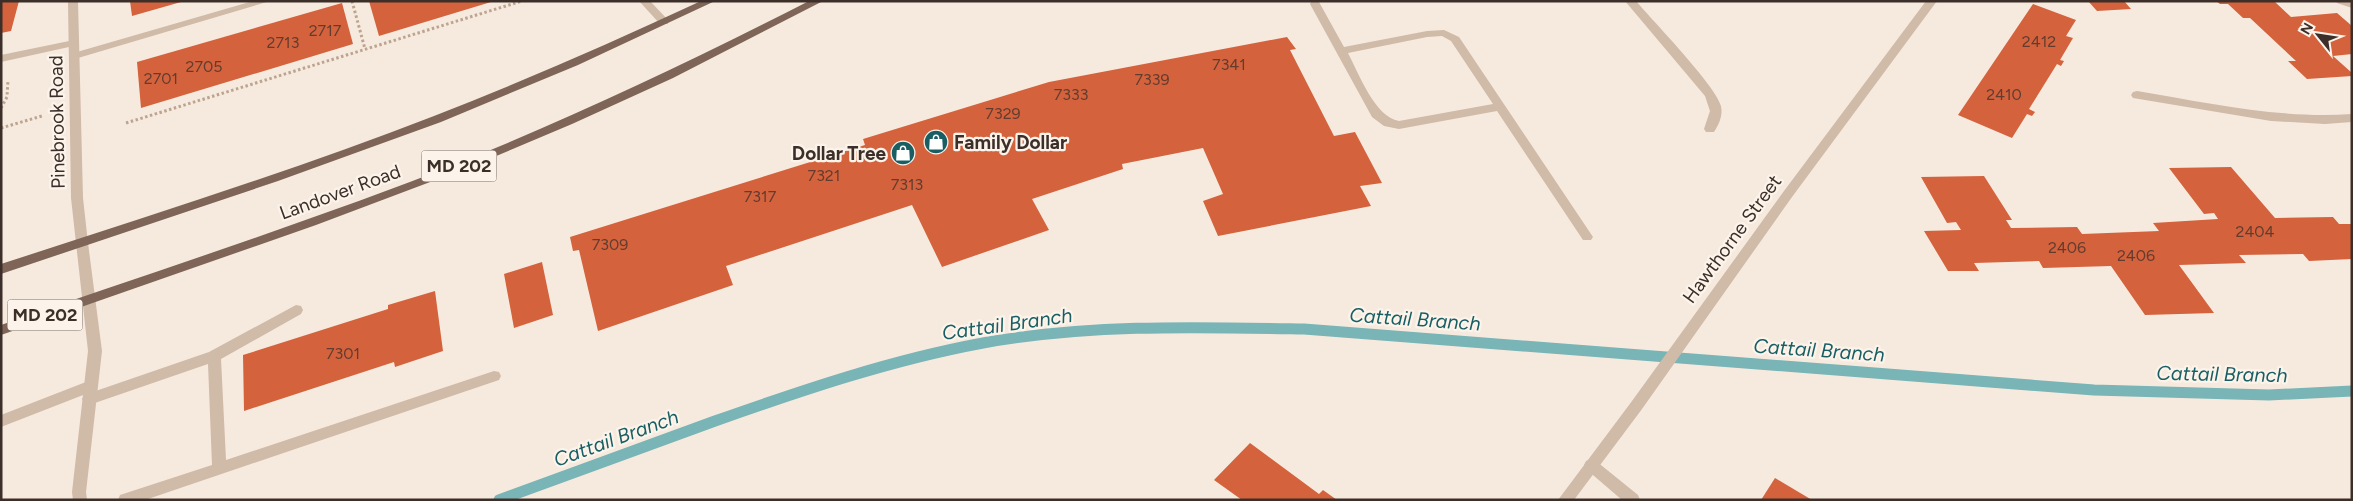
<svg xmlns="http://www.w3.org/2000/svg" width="2353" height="501" viewBox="0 0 2353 501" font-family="Figtree,sans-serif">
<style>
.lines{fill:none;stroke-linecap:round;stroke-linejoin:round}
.stream{stroke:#79b4b6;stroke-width:11}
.building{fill:#d4623d}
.path{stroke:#bca491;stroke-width:3;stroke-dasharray:2.5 2.5;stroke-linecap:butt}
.service{fill:#d0baa8;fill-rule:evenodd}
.minor{fill:#d0baa8;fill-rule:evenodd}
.tertiary{fill:#d0baa8;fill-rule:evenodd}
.primary{fill:#7f6558;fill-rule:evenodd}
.labels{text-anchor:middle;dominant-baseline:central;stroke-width:4.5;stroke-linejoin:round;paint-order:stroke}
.number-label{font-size:16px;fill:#623c2e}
.shield{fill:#fcf4eb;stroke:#766a63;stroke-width:1}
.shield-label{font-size:18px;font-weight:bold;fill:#3c2f29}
.street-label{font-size:19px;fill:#3c2f29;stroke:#fcf4eb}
.poi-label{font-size:19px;font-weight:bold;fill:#3c2f29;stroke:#fcf4eb;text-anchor:start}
.water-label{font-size:20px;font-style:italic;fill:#185e63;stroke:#fcf4eb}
</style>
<rect width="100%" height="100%" fill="#f6eade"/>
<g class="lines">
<!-- stream -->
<path class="stream" d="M 499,500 C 571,474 643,447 715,421 C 803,390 891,360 983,343 C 1089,324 1197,327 1304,329 L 2094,390 L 2269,395 L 2352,391"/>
</g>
<!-- building -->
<g class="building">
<path d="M 1,1 L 19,1 L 11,31 L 1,33 Z"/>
<path d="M 130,1 L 180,1 L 181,2 L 132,16 Z"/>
<path d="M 369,1 L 491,1 L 491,2 L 379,36 Z"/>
<path d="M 2088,1 L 2124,1 L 2131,9 L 2097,11 Z"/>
<path d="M 2216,1 L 2274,1 L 2291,17 L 2337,13 L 2352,26 L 2352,54 L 2333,56 L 2352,73 L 2352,76 L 2307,79 L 2288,61 L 2296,61 L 2250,18 L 2243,18 L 2228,4 L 2220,4 Z"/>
<path d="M 342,3 L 353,44 L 141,108 L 137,62 Z"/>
<path d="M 2033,4 L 2076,20 L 2066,36 L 2073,38 L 2060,60 L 2064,61 L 2061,66 L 2057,64 L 2029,109 L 2035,112 L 2032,116 L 2027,114 L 2012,138 L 1958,115 Z"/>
<path d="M 1287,37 L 1296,49 L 1290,50 L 1334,136 L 1355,132 L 1382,183 L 1360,186 L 1371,206 L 1218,236 L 1203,201 L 1223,194 L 1203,148 L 1122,164 L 1123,169 L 1032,199 L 1049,230 L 942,267 L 912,205 L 726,266 L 733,285 L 598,331 L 579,250 L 573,251 L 570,237 L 865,145 L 863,139 L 1049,82 Z"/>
<path d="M 2231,167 L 2275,218 L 2333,217 L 2339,224 L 2352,224 L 2352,259 L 2309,261 L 2303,254 L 2239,255 L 2246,263 L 2179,265 L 2214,313 L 2145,315 L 2111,266 L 2043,268 L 2039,261 L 1974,263 L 1979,271 L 1948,271 L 1924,231 L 1961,230 L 1956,222 L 1947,223 L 1921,177 L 1984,176 L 2012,220 L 2006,220 L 2011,228 L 2077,227 L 2082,234 L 2159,231 L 2153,223 L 2218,219 L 2214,213 L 2204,214 L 2169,168 Z"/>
<path d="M 542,262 L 553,315 L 514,328 L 504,274 Z"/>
<path d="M 435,291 L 443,351 L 395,367 L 394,362 L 244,411 L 243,355 L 388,309 L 388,305 Z"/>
<path d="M 1250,443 L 1319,494 L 1323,490 L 1337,500 L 1242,500 L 1214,480 Z"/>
<path d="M 1775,478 L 1812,500 L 1761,500 Z"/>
</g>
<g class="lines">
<!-- path -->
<g class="path">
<path d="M 352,1 L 365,49"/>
<path d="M 1,108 L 7,97 L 8,80"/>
<path d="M 126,123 L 522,1"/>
<path d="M 1,128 L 42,116"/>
</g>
<!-- service -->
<g class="service">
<path d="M 253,1 L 270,1 L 78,58 L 70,58 L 69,56 L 70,54 Z"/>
<path d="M 1625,1 L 1636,1 C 1653,21 1716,86 1721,106 C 1723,116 1719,124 1714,132 L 1706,132 L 1704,129 L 1710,111 L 1705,96 Z"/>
<path d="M 2336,1 L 2352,1 L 2352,8 L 2337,3 Z"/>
<path d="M 1311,2 L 1319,2 L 1344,47 L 1427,31 L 1444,30 L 1459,37 L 1591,234 L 1593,237 L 1591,240 L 1583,240 L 1497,111 L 1399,129 L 1384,126 L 1372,117 L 1310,4 ZM 1442,36 L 1451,41 L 1493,104 L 1399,121 C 1375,117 1359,74 1348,53 L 1427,37 Z"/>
<path d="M 74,40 L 78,41 L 79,43 L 78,45 L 1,62 L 1,55 Z"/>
<path d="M 2137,91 C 2209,103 2279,119 2352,114 L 2352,122 L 2325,124 L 2271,121 L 2133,98 L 2131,95 L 2133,92 Z"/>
<path d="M 296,305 L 301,306 L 303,310 L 301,314 L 221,359 L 226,460 L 494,371 L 499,372 L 501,376 L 499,380 L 145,500 L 118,500 L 120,495 L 212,465 L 208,364 L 89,405 L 84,403 L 82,399 L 84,395 L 209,352 Z"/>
<path d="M 91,380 L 96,382 L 98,386 L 96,390 L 1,427 L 1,415 Z"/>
<path d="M 1591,459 L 1596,461 L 1638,495 L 1640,500 L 1622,500 L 1586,469 L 1584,465 L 1586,461 Z"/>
</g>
<!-- minor -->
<g class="minor">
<path d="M 68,1 L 78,1 L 83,198 L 88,243 L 82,248 L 76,243 L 71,198 Z"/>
<path d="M 639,1 L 650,1 L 668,20 L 668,24 L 660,24 Z"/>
</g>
<!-- tertiary -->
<g class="tertiary">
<path d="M 1926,1 L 1937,1 L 1792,197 L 1642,409 L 1574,500 L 1558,500 L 1632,401 L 1784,191 Z"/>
<path d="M 82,238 L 88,243 L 102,351 L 86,492 L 87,500 L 73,500 L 72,492 L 88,351 L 76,243 Z"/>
</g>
<!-- primary -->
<g class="primary">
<path d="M 701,1 L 715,1 L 578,65 L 441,122 L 278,181 L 1,274 L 1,264 C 146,217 292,171 434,116 C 524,81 613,42 701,1 Z"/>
<path d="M 809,1 L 823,1 L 673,78 L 572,124 L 470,167 L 316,225 L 1,335 L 1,325 C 156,271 312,221 464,161 C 582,113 696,59 809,1 Z"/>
</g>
</g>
<!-- icons -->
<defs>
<g id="shop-disc" transform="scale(1.25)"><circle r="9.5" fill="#185e63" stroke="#fcf4eb"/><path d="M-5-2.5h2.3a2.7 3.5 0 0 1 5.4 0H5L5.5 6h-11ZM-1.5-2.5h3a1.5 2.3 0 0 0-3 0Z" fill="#fff"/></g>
</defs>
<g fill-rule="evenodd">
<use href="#shop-disc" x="936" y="142"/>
<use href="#shop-disc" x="903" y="153"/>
</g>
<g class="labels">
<!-- number labels -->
<g class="number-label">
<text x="325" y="30">2717</text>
<text x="2039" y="41">2412</text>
<text x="283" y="42">2713</text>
<text x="1229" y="64">7341</text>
<text x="204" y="66">2705</text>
<text x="161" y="78">2701</text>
<text x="1152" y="79">7339</text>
<text x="1071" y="94">7333</text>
<text x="2004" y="94">2410</text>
<text x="1003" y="113">7329</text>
<text x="824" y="175">7321</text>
<text x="907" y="184">7313</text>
<text x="760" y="196">7317</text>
<text x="2255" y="231">2404</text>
<text x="610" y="244">7309</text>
<text x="2067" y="247">2406</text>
<text x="2136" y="255">2406</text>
<text x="343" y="353">7301</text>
</g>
<!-- shield labels -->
<g class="shield">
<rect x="421.5" y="150.5" width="75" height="31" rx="4"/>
<rect x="7.5" y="299.5" width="75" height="31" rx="4"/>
</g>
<g class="shield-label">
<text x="459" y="166">MD 202</text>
<text x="45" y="315">MD 202</text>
</g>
<!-- street labels -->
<g class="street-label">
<text transform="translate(57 122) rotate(-91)">Pinebrook Road</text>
<text transform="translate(340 192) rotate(-20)">Landover Road</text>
<text transform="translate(1732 239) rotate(-54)">Hawthorne Street</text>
</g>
<!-- poi labels -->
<g class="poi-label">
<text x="954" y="142">Family Dollar</text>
<text x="886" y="153" text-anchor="end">Dollar Tree</text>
</g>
<!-- water labels -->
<g class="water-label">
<text transform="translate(1415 319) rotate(4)">Cattail Branch</text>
<text transform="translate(1007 324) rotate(-8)">Cattail Branch</text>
<text transform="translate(1819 350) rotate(4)">Cattail Branch</text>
<text transform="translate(2222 374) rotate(1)">Cattail Branch</text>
<text transform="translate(616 438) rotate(-20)">Cattail Branch</text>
</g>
</g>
<!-- border -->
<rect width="2353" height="501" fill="none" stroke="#3c2f29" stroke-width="5"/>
<!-- north arrow -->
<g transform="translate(2318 35) rotate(300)" stroke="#fcf4eb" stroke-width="4" paint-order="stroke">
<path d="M0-4L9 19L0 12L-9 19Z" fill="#3c2f29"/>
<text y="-8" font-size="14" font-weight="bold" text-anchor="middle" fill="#3c2f29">N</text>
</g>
</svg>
